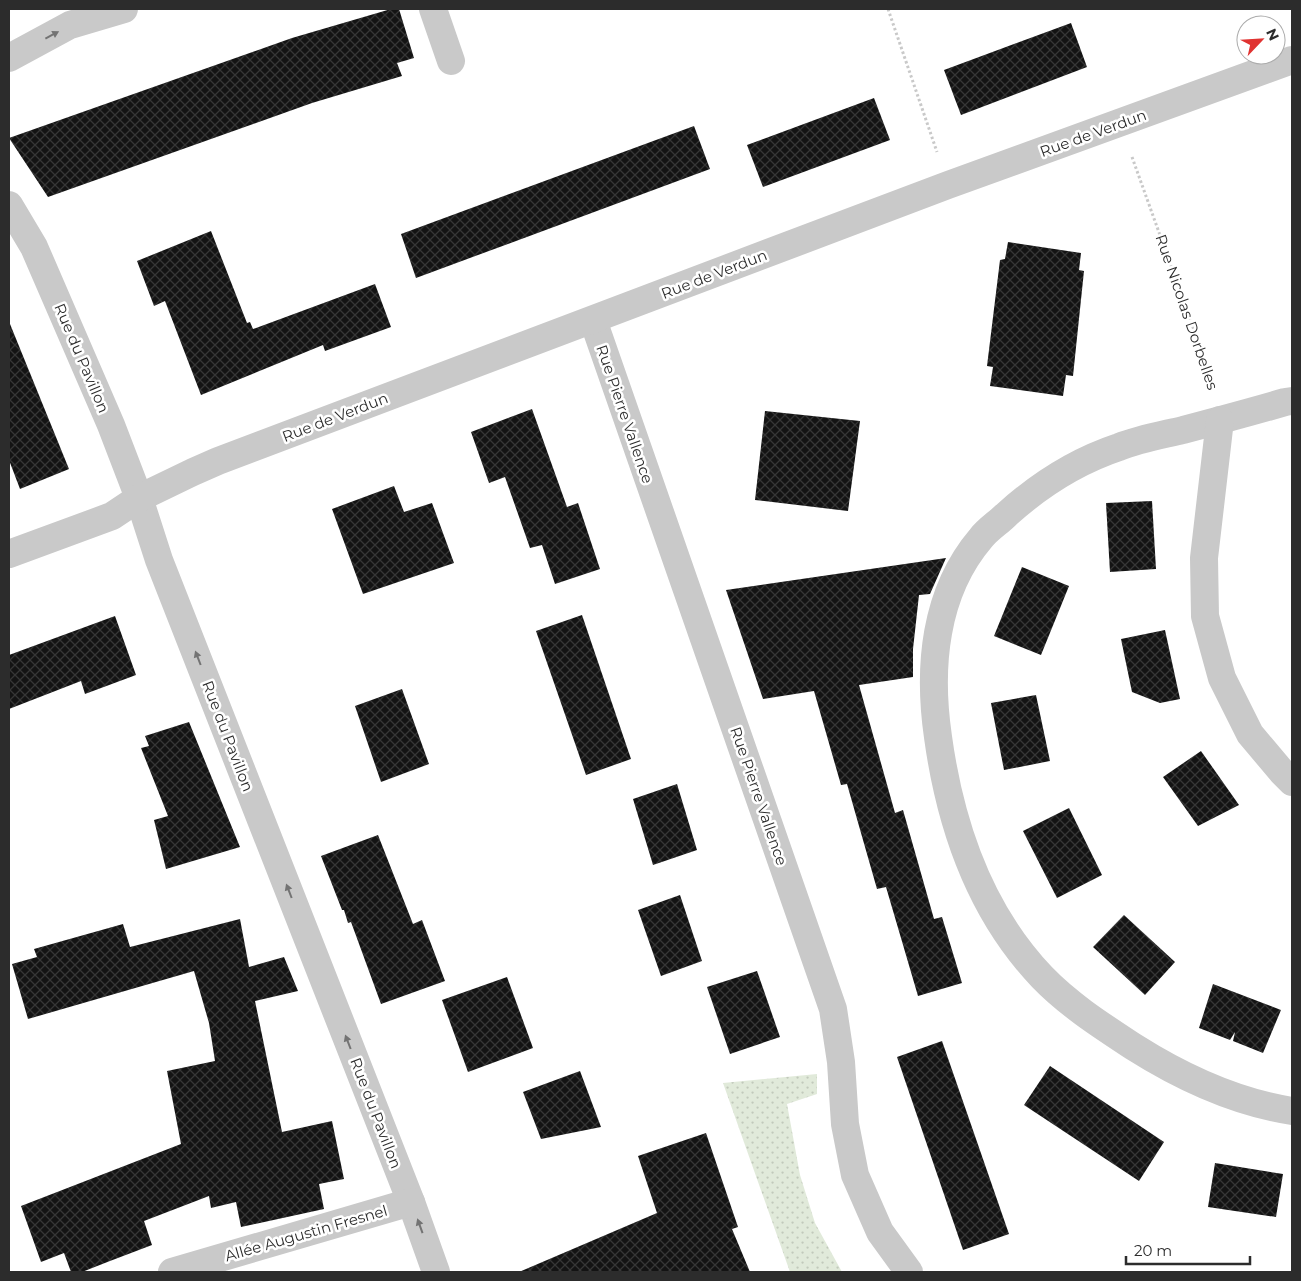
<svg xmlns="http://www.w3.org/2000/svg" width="1301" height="1281" viewBox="0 0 1301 1281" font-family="Montserrat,sans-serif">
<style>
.grass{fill:url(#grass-dots)}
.building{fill:url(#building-cross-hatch)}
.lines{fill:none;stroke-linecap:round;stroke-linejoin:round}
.path{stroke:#c9c9c9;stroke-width:3;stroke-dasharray:2.5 2.5;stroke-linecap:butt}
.minor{stroke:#c9c9c9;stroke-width:28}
.oneway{fill:#737373}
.labels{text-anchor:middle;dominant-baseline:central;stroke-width:5;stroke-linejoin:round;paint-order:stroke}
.street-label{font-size:15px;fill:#2c2c2c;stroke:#fff}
</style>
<defs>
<pattern id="grass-dots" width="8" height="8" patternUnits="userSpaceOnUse" patternTransform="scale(1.25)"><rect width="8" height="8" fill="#e1eada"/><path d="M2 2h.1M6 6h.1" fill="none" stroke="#c1c9bb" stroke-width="1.8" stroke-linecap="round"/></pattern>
<pattern id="building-cross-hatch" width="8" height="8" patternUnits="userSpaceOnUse" patternTransform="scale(1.25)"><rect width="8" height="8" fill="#131313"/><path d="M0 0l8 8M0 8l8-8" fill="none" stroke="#363636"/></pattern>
</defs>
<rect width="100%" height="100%" fill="#fff"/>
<!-- grass -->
<path class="grass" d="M 817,1074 L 817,1094 L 787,1104 L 800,1175 L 815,1223 L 842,1272 L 790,1272 L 723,1083 Z"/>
<!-- building -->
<g class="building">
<path d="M 391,9 L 399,9 L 414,58 L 397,63 L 402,76 L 312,103 L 48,197 L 9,138 L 292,38 Z"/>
<path d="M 1071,23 L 1087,67 L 961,115 L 944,70 Z"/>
<path d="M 874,98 L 890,140 L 763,187 L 747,145 Z"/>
<path d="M 694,126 L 710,169 L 416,278 L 401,234 Z"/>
<path d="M 211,231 L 247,323 L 250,322 L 253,329 L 375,284 L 391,327 L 325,351 L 323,345 L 201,395 L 165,301 L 154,306 L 137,261 Z"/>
<path d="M 1008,242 L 1081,253 L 1079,270 L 1084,271 L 1073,376 L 1066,375 L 1063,396 L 990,386 L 993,367 L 987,366 L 1000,260 L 1005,259 Z"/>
<path d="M 10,324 L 69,469 L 20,489 L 9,460 Z"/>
<path d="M 532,409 L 567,507 L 578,503 L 600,569 L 555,584 L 542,545 L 530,548 L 505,477 L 489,483 L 471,432 Z"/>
<path d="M 765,411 L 860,421 L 848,511 L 755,500 Z"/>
<path d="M 394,486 L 404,512 L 432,503 L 454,563 L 363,594 L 332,509 Z"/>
<path d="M 1152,501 L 1156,569 L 1110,572 L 1106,503 Z"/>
<path d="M 946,558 L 930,594 L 919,595 L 913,649 L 913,677 L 859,685 L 895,813 L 903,810 L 934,919 L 942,917 L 962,983 L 918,996 L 886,887 L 877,889 L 847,784 L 841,785 L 814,691 L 763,699 L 726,590 Z"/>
<path d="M 1022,567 L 1069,586 L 1041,655 L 994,636 Z"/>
<path d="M 582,615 L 631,759 L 586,775 L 536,631 Z"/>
<path d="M 115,616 L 136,675 L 85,694 L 81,681 L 9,709 L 9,655 Z"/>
<path d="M 1165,630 L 1180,699 L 1160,703 L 1132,692 L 1121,639 Z"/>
<path d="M 402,689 L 429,764 L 381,782 L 355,706 Z"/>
<path d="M 1036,695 L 1050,761 L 1004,770 L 991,703 Z"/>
<path d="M 189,722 L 240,847 L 166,869 L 154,820 L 168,816 L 141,748 L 149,746 L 145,736 Z"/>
<path d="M 1201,751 L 1239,805 L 1198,826 L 1163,777 Z"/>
<path d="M 677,784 L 697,850 L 653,865 L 633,799 Z"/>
<path d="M 1069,808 L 1102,875 L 1057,898 L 1023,831 Z"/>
<path d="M 378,835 L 413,924 L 422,920 L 445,981 L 381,1004 L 351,922 L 348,923 L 344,910 L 342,910 L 321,856 Z"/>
<path d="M 680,895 L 702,961 L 661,976 L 638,910 Z"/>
<path d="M 1124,915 L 1175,962 L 1145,995 L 1093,947 Z"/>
<path d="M 240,919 L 249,967 L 284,957 L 298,991 L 255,1001 L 282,1132 L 332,1121 L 344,1179 L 319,1184 L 324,1209 L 241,1227 L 236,1202 L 211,1208 L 209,1196 L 144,1221 L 152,1245 L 110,1261 L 82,1272 L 71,1272 L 64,1253 L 41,1262 L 21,1206 L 181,1144 L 167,1071 L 215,1061 L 209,1023 L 194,971 L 28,1019 L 12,964 L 37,957 L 34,949 L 123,924 L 130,947 Z"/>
<path d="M 757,971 L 780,1037 L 730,1054 L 707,987 Z"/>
<path d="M 507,977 L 533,1048 L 468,1072 L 442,1000 Z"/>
<path d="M 1213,984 L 1281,1010 L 1263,1053 L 1233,1041 L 1235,1032 L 1230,1040 L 1199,1028 Z"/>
<path d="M 942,1041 L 1009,1234 L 963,1250 L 897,1057 Z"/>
<path d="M 1050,1066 L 1164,1142 L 1139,1181 L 1024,1105 Z"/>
<path d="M 580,1071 L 601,1127 L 541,1139 L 523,1092 Z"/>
<path d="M 706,1133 L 738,1227 L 732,1229 L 750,1272 L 519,1272 L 657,1213 L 638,1156 Z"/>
<path d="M 1215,1163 L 1283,1174 L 1276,1217 L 1208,1207 Z"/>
</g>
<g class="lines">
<!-- path -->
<g class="path">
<path d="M 888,9 L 937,152"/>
<path d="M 1132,157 L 1214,386"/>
</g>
<!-- minor -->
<g class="minor">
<path d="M 433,9 L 451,61"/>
<path d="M 9,58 L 70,25 L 124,9"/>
<path d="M 9,205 L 34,247 L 111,425 L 139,498 L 159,560 L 411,1202 L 436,1272"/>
<path d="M 593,320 L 833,1009 L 841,1062 L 845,1124 L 855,1175 L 880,1232 L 909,1272"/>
<path d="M 1292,401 L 1285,402 C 1251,412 1217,421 1183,430 C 1162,435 1139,439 1119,447 C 1077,461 1038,486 1006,515 C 998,523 988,529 981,538 C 934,593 928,668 938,737 C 950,824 980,912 1042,977 C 1069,1005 1102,1026 1134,1047 C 1183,1078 1235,1102 1292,1111"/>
<path d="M 1220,420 L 1204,558 L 1205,616 L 1222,678 L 1250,734 L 1282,772 L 1292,782"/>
<path d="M 9,554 L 112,516 L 139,498 L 193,472 L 218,461 L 948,185 L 1292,60"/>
<path d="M 172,1272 L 411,1202"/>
</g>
</g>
<!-- one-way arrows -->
<defs><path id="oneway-solid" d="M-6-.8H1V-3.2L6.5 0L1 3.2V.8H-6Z" transform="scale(1.25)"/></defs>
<g class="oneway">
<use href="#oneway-solid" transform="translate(52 35) rotate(-28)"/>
<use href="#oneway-solid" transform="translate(198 658) rotate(-111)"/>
<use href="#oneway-solid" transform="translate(289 891) rotate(-111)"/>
<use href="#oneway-solid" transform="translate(348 1042) rotate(-111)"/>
<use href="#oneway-solid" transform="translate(420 1226) rotate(-110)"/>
</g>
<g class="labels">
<!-- street labels -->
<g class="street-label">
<text transform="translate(1093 133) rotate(-20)">Rue de Verdun</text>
<text transform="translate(714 274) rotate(-21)">Rue de Verdun</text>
<text transform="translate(1187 312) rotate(71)">Rue Nicolas Dorbelles</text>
<text transform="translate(82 358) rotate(67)">Rue du Pavillon</text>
<text transform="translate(625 414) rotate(71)">Rue Pierre Vallence</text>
<text transform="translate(335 417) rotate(-21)">Rue de Verdun</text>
<text transform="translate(228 736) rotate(69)">Rue du Pavillon</text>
<text transform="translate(759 796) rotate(71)">Rue Pierre Vallence</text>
<text transform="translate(376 1113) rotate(69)">Rue du Pavillon</text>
<text transform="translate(306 1233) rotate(-16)">Allée Augustin Fresnel</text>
</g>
</g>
<!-- border -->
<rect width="1301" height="1281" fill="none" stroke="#2c2c2c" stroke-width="20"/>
<!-- north arrow -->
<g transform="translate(1261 40) rotate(65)"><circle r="24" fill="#ffffff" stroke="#ababab"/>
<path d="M0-4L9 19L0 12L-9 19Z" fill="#e03331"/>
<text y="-8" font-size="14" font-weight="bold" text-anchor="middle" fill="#2c2c2c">N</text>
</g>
<!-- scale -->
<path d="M1126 1256v8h124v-8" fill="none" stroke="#2c2c2c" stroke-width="2.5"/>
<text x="1134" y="1256" font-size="15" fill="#2c2c2c" stroke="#ffffff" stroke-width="4" paint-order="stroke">20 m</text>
</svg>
